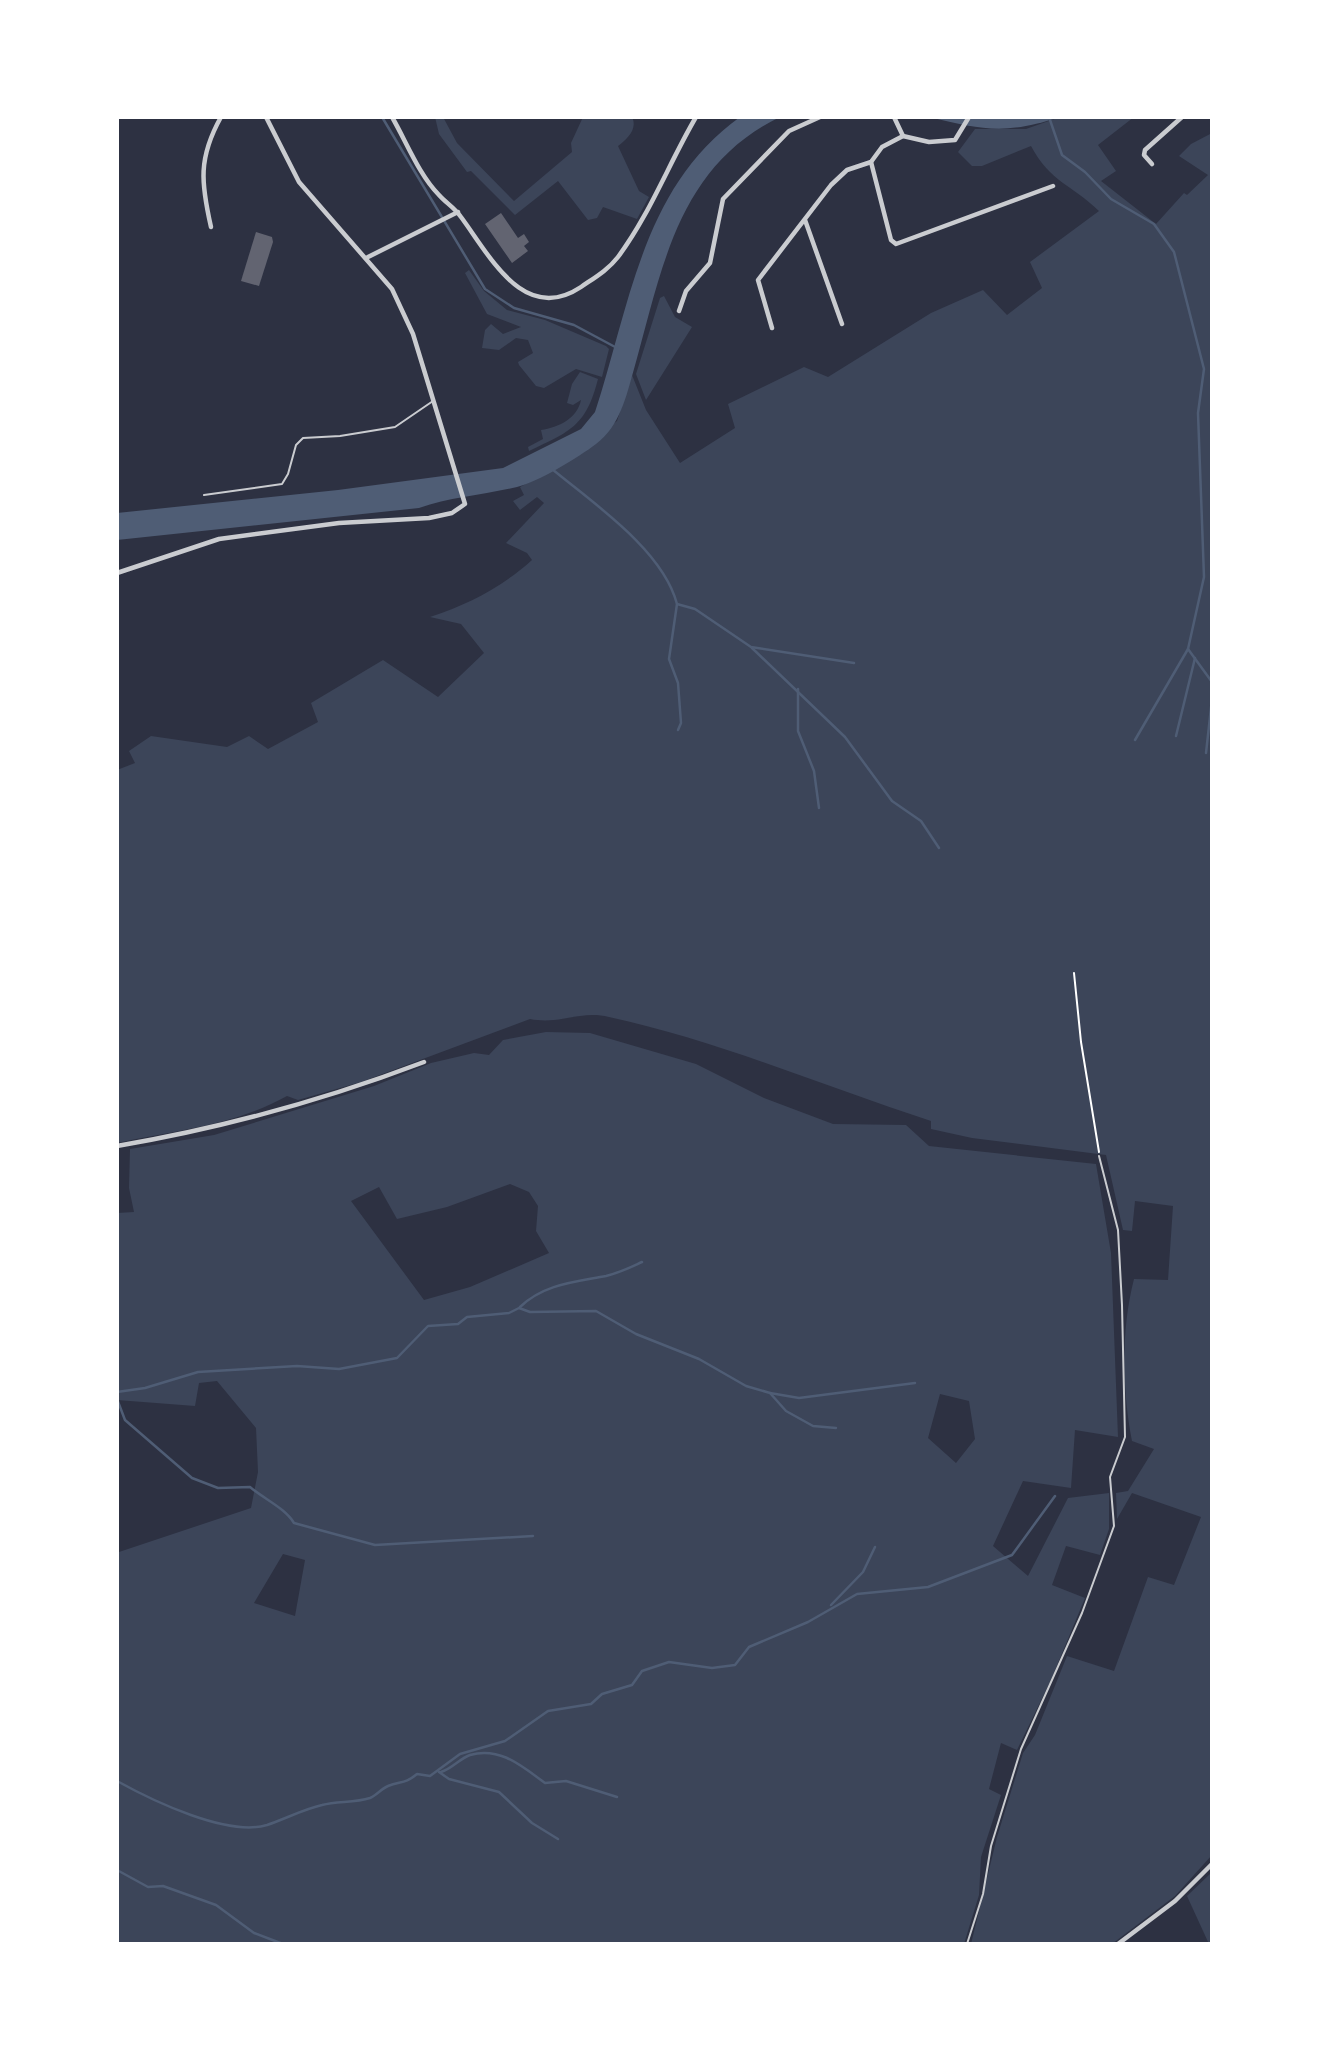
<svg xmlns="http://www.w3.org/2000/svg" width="1329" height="2061" viewBox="0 0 1329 2061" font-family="Poppins,sans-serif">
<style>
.green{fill:#3c4559;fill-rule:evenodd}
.water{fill:#4f5d75}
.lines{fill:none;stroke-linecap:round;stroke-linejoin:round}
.stream{stroke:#4f5d75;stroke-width:2.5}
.building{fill:#626471}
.path{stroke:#fff;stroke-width:2}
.service{stroke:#caccd0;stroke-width:2}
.minor{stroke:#caccd0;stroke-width:4.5}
</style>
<rect width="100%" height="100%" fill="#2d3142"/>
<!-- green -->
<g class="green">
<path d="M 435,117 L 443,117 L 457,143 L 514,201 L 572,152 L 571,143 L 583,117 L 632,117 C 638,129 627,139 618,146 L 639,191 L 649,197 L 637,219 L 603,207 L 597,218 L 588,220 L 558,181 L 515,215 L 471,171 L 467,172 L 439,134 Z"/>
<path d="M 1060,117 L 1134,117 L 1098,145 L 1116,171 L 1101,181 L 1156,224 L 1184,193 L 1187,195 L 1208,175 L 1179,156 L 1191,144 L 1212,133 L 1212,1855 L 1175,1896 L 1112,1944 L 971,1944 L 997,1837 L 1023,1753 L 1035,1735 L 1067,1656 L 1114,1671 L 1148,1577 L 1174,1585 L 1201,1517 L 1132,1493 L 1117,1519 L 1116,1493 L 1128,1491 L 1154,1449 L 1132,1441 C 1122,1390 1121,1329 1134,1279 L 1168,1280 L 1173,1206 L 1135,1201 L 1132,1231 L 1123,1230 L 1106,1155 L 972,1138 L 931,1129 L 931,1121 C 824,1086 719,1041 609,1017 C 580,1010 560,1025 530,1019 L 361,1082 L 298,1100 L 287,1096 C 233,1126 176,1130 117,1143 L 117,770 L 135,763 L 129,751 L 151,736 L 227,747 L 249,736 L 268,749 L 318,722 L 311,703 L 383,660 L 438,697 L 484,653 L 461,624 L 430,617 C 469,604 502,587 532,560 L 527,553 L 506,543 L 544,503 L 537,497 L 520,510 L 513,501 L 524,495 L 520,487 L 546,473 L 617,421 L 632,375 L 646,410 L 680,463 L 735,428 L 728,404 L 804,367 L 828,377 L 931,313 L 983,290 L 1007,315 L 1042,288 L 1030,262 L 1099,211 C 1071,184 1050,182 1031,146 L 982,166 L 972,166 L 958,152 L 975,129 L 1026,129 Z"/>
<path d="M 469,270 L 484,291 L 507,310 L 545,320 L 606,346 L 609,349 L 602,377 L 576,369 L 544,388 L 536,386 L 519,365 L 518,362 L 533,353 L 528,340 L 516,338 L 499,350 L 482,348 L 485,330 L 491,324 L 503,334 L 521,327 L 487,314 L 465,273 Z"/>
<path d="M 664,296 L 675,317 L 692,327 L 646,400 L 636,374 L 660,298 Z"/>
<path d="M 580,372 L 598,379 C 586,426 571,431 529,451 L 528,447 L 543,439 L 541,430 C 559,427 577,419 581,400 L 573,405 L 567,403 L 572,384 Z"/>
<path d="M 546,1032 L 590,1033 L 696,1064 L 764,1098 L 833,1124 L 906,1125 L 929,1146 L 1096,1164 L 1111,1253 L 1118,1437 L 1075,1430 L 1071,1488 L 1023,1481 L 993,1546 L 1028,1576 L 1068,1498 L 1109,1493 L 1109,1529 L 1100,1555 L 1066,1546 L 1052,1585 L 1085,1598 L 1051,1680 L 1017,1750 L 1001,1743 L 989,1789 L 1001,1795 L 981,1857 L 979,1895 L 964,1944 L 117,1944 L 117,1549 L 119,1552 L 251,1508 L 258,1472 L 256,1428 L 217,1381 L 199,1383 L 195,1406 L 117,1400 L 117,1213 L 134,1212 L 129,1188 L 130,1149 L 214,1135 L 374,1086 L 431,1063 L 474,1053 L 489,1055 L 503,1040 ZM 510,1184 L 529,1192 L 538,1206 L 536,1231 L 549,1253 L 470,1287 L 424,1300 L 351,1201 L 379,1187 L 397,1219 L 447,1207 ZM 940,1394 L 969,1401 L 975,1439 L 956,1463 L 928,1438 ZM 283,1554 L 305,1560 L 295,1616 L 254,1603 Z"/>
<path d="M 1212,1872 L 1212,1944 L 1209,1944 L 1187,1896 Z"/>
</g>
<!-- water -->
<g class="water">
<path d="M 740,117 L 780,117 C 677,167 662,270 634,369 C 626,397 620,426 596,444 C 579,457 538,482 517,487 C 484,495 450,497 419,508 L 117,540 L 117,513 L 338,490 L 503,468 L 581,429 L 595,412 C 630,306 642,187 740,117 Z"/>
<path d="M 929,117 L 1060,117 C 1005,135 983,130 929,117 Z"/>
</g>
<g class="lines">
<!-- stream -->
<g class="stream">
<path d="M 382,117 L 485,289 L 514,308 L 574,325 L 617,348"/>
<path d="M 1049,117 L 1062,155 L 1085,172 L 1111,199 L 1154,224 L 1174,252 L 1204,369 L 1198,413 L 1204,577 L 1188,649 L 1135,740"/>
<path d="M 552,469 C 593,503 663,550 677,604 L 695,609 L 751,647 L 854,663"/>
<path d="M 677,604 L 669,659 L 678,683 L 681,723 L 678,730"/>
<path d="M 752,648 L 845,737 L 892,801 L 921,821 L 939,848"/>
<path d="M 1188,649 L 1212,682"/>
<path d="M 798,689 L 798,731 L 814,771 L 819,808"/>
<path d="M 1176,736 L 1195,658"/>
<path d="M 1206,753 L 1212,699"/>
<path d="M 520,1307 C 544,1284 575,1282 606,1276 C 619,1273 631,1267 642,1262"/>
<path d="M 117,1392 L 145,1388 L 198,1372 L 297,1366 L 339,1369 L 397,1358 L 428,1326 L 458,1324 L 467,1317 L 509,1313 L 519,1308 L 530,1312 L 596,1311 L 636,1334 L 699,1359 L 746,1386 L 770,1393 L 786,1411 L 813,1426 L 836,1428"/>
<path d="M 770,1393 L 799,1398 L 915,1383"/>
<path d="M 117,1399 L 125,1420 L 192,1478 L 218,1488 L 250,1487 C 264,1499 285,1508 294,1523 L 375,1545 L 533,1536"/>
<path d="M 831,1605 L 863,1572 L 875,1547"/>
<path d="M 439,1772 L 449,1779 L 499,1792 L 532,1823 L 558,1839"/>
<path d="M 441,1772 C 452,1769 459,1759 470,1755 C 500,1746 523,1767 545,1783 L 566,1781 L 617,1797"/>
<path d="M 117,1781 C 153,1801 228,1837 267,1825 C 285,1819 304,1809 322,1805 C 338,1801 354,1803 370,1798 C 377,1795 381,1789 388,1786 C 401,1781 405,1784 417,1774 L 430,1776 L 460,1754 L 505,1741 L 548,1711 L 591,1704 L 602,1694 L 632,1685 L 642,1671 L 669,1662 L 712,1668 L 735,1665 L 749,1647 L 808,1622 L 857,1594 L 928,1587 L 1012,1555 L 1055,1496"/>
<path d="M 117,1870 L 148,1887 L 163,1886 L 216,1905 L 254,1933 L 283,1944"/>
</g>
</g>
<!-- building -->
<g class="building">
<path d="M 501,213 L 518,238 L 524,234 L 529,242 L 524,246 L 528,251 L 512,263 L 485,224 Z"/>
<path d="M 256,232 L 272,237 L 273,242 L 259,286 L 241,281 Z"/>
</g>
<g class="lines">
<!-- path -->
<path class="path" d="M 1074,973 L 1081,1042 L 1099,1152"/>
<!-- service -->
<g class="service">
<path d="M 204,495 L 282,484 L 288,474 L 296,445 L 303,438 L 340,436 L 395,427 L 433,401"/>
<path d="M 967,1944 L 983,1894 L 991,1846 L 1021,1749 L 1082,1613 L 1114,1526 L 1110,1477 L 1125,1437 L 1122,1305 L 1118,1230 L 1099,1156"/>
</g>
<!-- minor -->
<g class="minor">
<path d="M 392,117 C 406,141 419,175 439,195 C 446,203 454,207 461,217 C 490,256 524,325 581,287 C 594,278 608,270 618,257 C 650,214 669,163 696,117"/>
<path d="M 894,117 L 903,136"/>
<path d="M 871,162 L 891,240 L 896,244 L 1053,186"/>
<path d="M 1152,164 L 1144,155 L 1145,150 L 1182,117"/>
<path d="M 805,220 L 842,324"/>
<path d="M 211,227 C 201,183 198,158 221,117"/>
<path d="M 368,257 L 458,212"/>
<path d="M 679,311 L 686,291 L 710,263 L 723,199 L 789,131 L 820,117"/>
<path d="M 772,328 L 758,280 L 831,185 L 847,170 L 871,162 L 882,147 L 903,136 L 929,142 L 955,140 L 969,117"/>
<path d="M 117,573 L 219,539 L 339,523 L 429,518 L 452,513 L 465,504 L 413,334 L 392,289 L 299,182 L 266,117"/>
<path d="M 117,1146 C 223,1128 324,1100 424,1062"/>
<path d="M 1118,1944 L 1175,1901 L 1212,1864"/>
</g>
</g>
<!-- border -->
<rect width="1329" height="2061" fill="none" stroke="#ffffff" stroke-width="238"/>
</svg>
